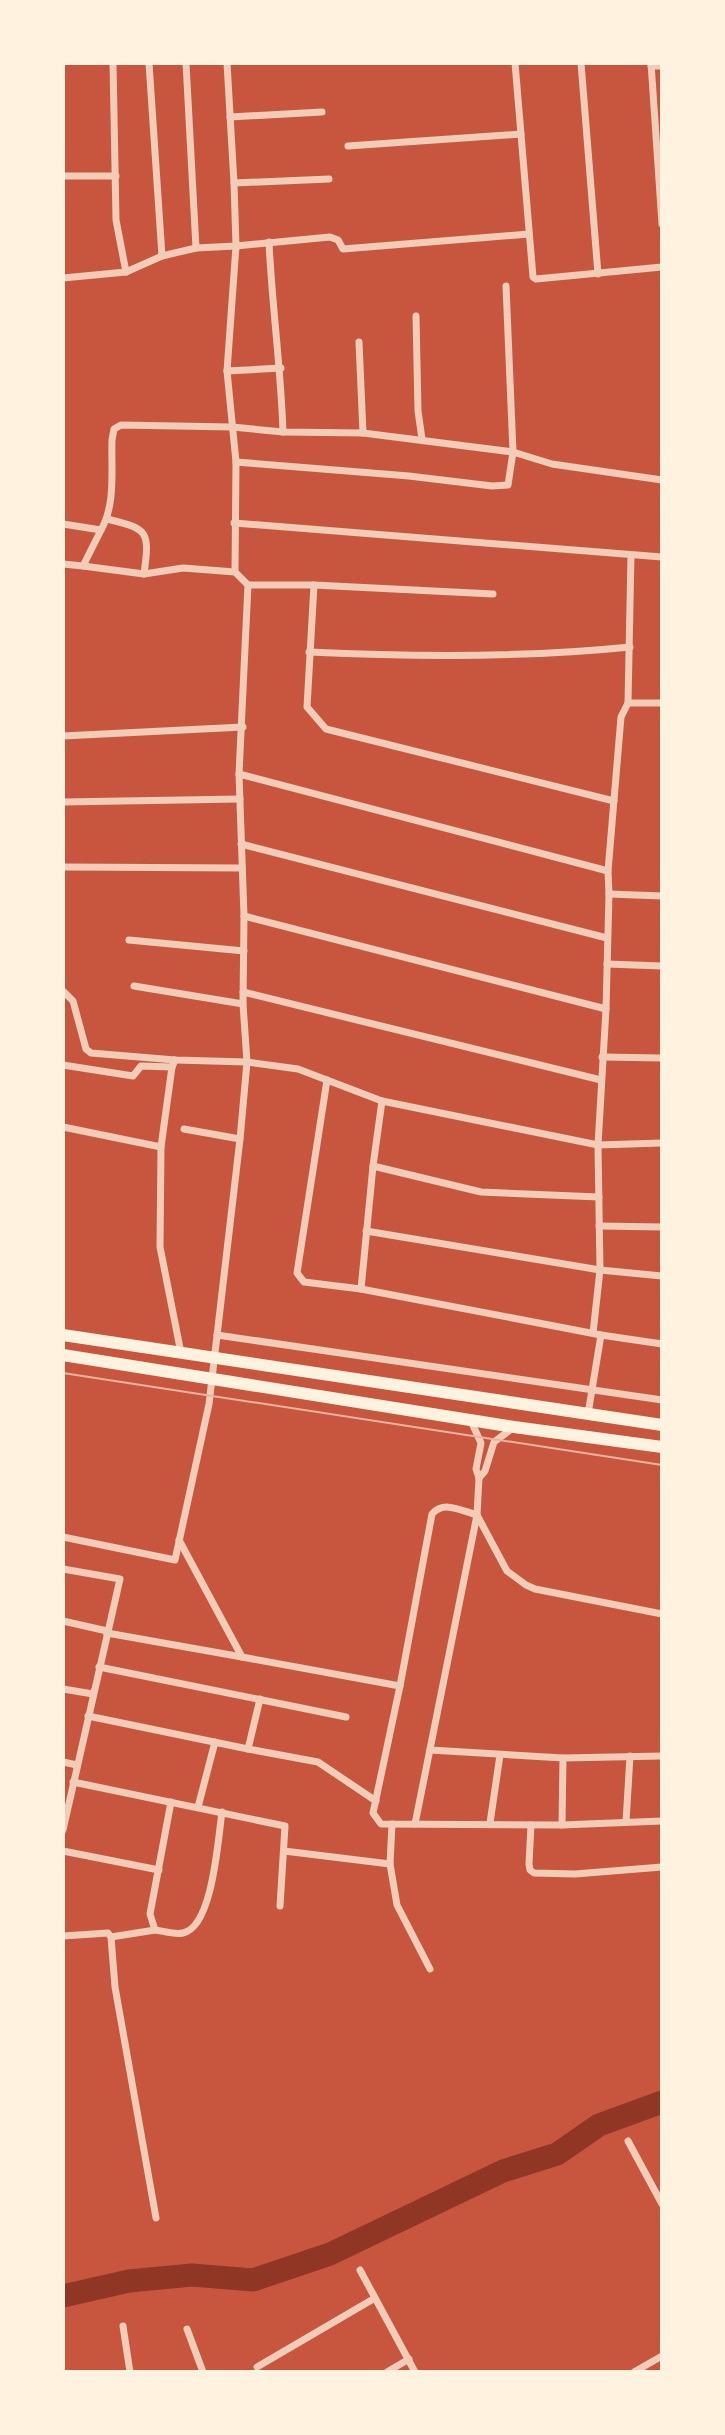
<svg xmlns="http://www.w3.org/2000/svg" width="725" height="2435" viewBox="0 0 725 2435" font-family="Rubik,sans-serif">
<style>
.lines{fill:none;stroke-linecap:round;stroke-linejoin:round}
.river{stroke:#8f3625;stroke-width:23}
.minor{stroke:#f1ccb7;stroke-width:7}
.primary{stroke:#fff3e0;stroke-width:12}
.tram{stroke:#e9b49f;stroke-width:2}
</style>
<rect width="100%" height="100%" fill="#c8553d"/>
<g class="lines">
<!-- river -->
<path class="river" d="M 63,2296 L 129,2281 L 192,2275 L 253,2280 L 330,2254 L 503,2171 L 557,2154 L 599,2125 L 662,2102"/>
<!-- minor -->
<g class="minor">
<path d="M 113,63 L 116,220 L 126,272"/>
<path d="M 149,63 L 162,256"/>
<path d="M 186,63 L 196,248 L 236,246 L 227,371 L 281,368"/>
<path d="M 227,63 L 234,183 L 236,246 L 330,237 L 338,240 L 343,249 L 529,234"/>
<path d="M 515,63 L 533,277 L 536,279 L 662,267"/>
<path d="M 581,63 L 598,274"/>
<path d="M 651,63 L 662,224"/>
<path d="M 651,66 L 662,66"/>
<path d="M 230,117 L 322,112"/>
<path d="M 348,146 L 521,134"/>
<path d="M 63,176 L 116,176"/>
<path d="M 234,183 L 329,179"/>
<path d="M 269,242 C 272,306 281,369 283,432"/>
<path d="M 63,278 L 126,272 L 162,256 L 196,248"/>
<path d="M 416,316 L 418,411 L 422,439"/>
<path d="M 359,342 L 363,433"/>
<path d="M 227,371 L 236,462 L 235,572 L 248,585 L 314,585 L 307,707 L 326,729 L 614,801"/>
<path d="M 236,462 L 409,476 L 492,486 L 508,485 L 513,452 L 506,286"/>
<path d="M 107,519 C 148,529 150,530 144,574"/>
<path d="M 234,523 L 662,557"/>
<path d="M 63,524 L 101,530 C 116,504 111,469 112,440 L 114,429 L 121,425 L 232,427 L 283,432 L 363,433 L 513,452 L 552,464 L 662,480"/>
<path d="M 63,564 L 83,566 L 101,530"/>
<path d="M 83,566 L 144,574 L 183,568 L 235,572"/>
<path d="M 314,585 L 493,594"/>
<path d="M 309,652 C 416,657 524,658 630,647"/>
<path d="M 628,703 L 631,555"/>
<path d="M 63,736 L 243,727"/>
<path d="M 239,774 L 608,871"/>
<path d="M 63,802 L 240,799"/>
<path d="M 241,844 L 607,938"/>
<path d="M 63,867 L 242,868"/>
<path d="M 609,894 L 662,896"/>
<path d="M 244,916 L 606,1009"/>
<path d="M 129,940 L 244,951"/>
<path d="M 607,964 L 662,966"/>
<path d="M 134,986 L 243,1004"/>
<path d="M 63,991 L 73,1001 L 86,1049 L 91,1053 L 175,1060 L 247,1062 L 298,1069 L 382,1101 L 598,1145 L 662,1143"/>
<path d="M 243,992 L 601,1080"/>
<path d="M 602,1057 L 662,1058"/>
<path d="M 175,1060 L 172,1067 L 161,1147 L 160,1247 L 181,1353"/>
<path d="M 63,1065 L 133,1076 L 141,1066 L 172,1067"/>
<path d="M 327,1080 L 297,1273 L 304,1282 L 361,1289 L 601,1335 L 662,1344"/>
<path d="M 63,1127 L 161,1147"/>
<path d="M 240,1139 L 247,1062 L 243,1004 L 244,916 L 239,774 L 248,585"/>
<path d="M 373,1166 L 481,1192 L 599,1197"/>
<path d="M 599,1226 L 662,1227"/>
<path d="M 366,1231 L 600,1270 L 662,1276"/>
<path d="M 361,1289 L 373,1166 L 382,1101"/>
<path d="M 593,1333 L 600,1270 L 598,1145 L 606,1009 L 609,894 L 608,871 L 621,717 L 628,703 L 662,703"/>
<path d="M 217,1335 L 662,1400"/>
<path d="M 588,1414 L 601,1335"/>
<path d="M 479,1478 L 485,1471 L 494,1442 L 514,1427"/>
<path d="M 63,1537 L 175,1560 L 209,1404 L 240,1139 L 184,1129"/>
<path d="M 179,1540 L 242,1657 L 400,1686"/>
<path d="M 63,1569 L 120,1579 L 63,1830"/>
<path d="M 662,1614 L 535,1589 L 526,1585 L 507,1571 L 477,1515 C 462,1511 444,1500 432,1514 L 400,1686 L 373,1813 L 381,1824 L 562,1825 L 662,1821"/>
<path d="M 63,1621 L 107,1631 L 107,1635"/>
<path d="M 107,1633 L 242,1657"/>
<path d="M 99,1667 L 346,1717"/>
<path d="M 63,1689 L 93,1694 L 94,1691"/>
<path d="M 260,1699 L 248,1749 L 318,1762 L 376,1801"/>
<path d="M 88,1716 L 248,1749"/>
<path d="M 430,1750 L 563,1758 L 662,1756"/>
<path d="M 63,1762 L 77,1765"/>
<path d="M 73,1782 L 285,1826 L 280,1906"/>
<path d="M 171,1802 L 150,1914 L 155,1930 C 163,1931 175,1935 183,1933 C 213,1927 218,1838 222,1812"/>
<path d="M 198,1807 L 215,1742"/>
<path d="M 626,1822 L 630,1756"/>
<path d="M 490,1823 L 500,1755"/>
<path d="M 392,1824 L 390,1864 L 397,1905 L 430,1969"/>
<path d="M 415,1824 L 477,1515 L 479,1478 L 476,1469 L 481,1443 L 471,1421"/>
<path d="M 531,1825 L 529,1864 L 530,1870 L 534,1873 L 575,1874 L 662,1867"/>
<path d="M 562,1825 L 563,1758"/>
<path d="M 63,1851 L 159,1870"/>
<path d="M 284,1851 L 390,1864"/>
<path d="M 63,1936 L 108,1933 L 111,1937 L 115,1987 L 156,2218"/>
<path d="M 111,1937 L 155,1930"/>
<path d="M 628,2141 L 662,2204"/>
<path d="M 360,2270 L 415,2372"/>
<path d="M 123,2326 L 130,2372"/>
<path d="M 187,2329 L 203,2372"/>
<path d="M 257,2367 L 375,2298"/>
<path d="M 387,2372 L 409,2359"/>
<path d="M 634,2372 L 662,2356"/>
</g>
<!-- primary -->
<g class="primary">
<path d="M 63,1335 L 662,1425"/>
<path d="M 63,1355 L 514,1427 L 662,1447"/>
</g>
<!-- tram -->
<path class="tram" d="M 63,1373 L 662,1465"/>
</g>
<!-- border -->
<rect width="725" height="2435" fill="none" stroke="#fff3e0" stroke-width="130"/>
</svg>
